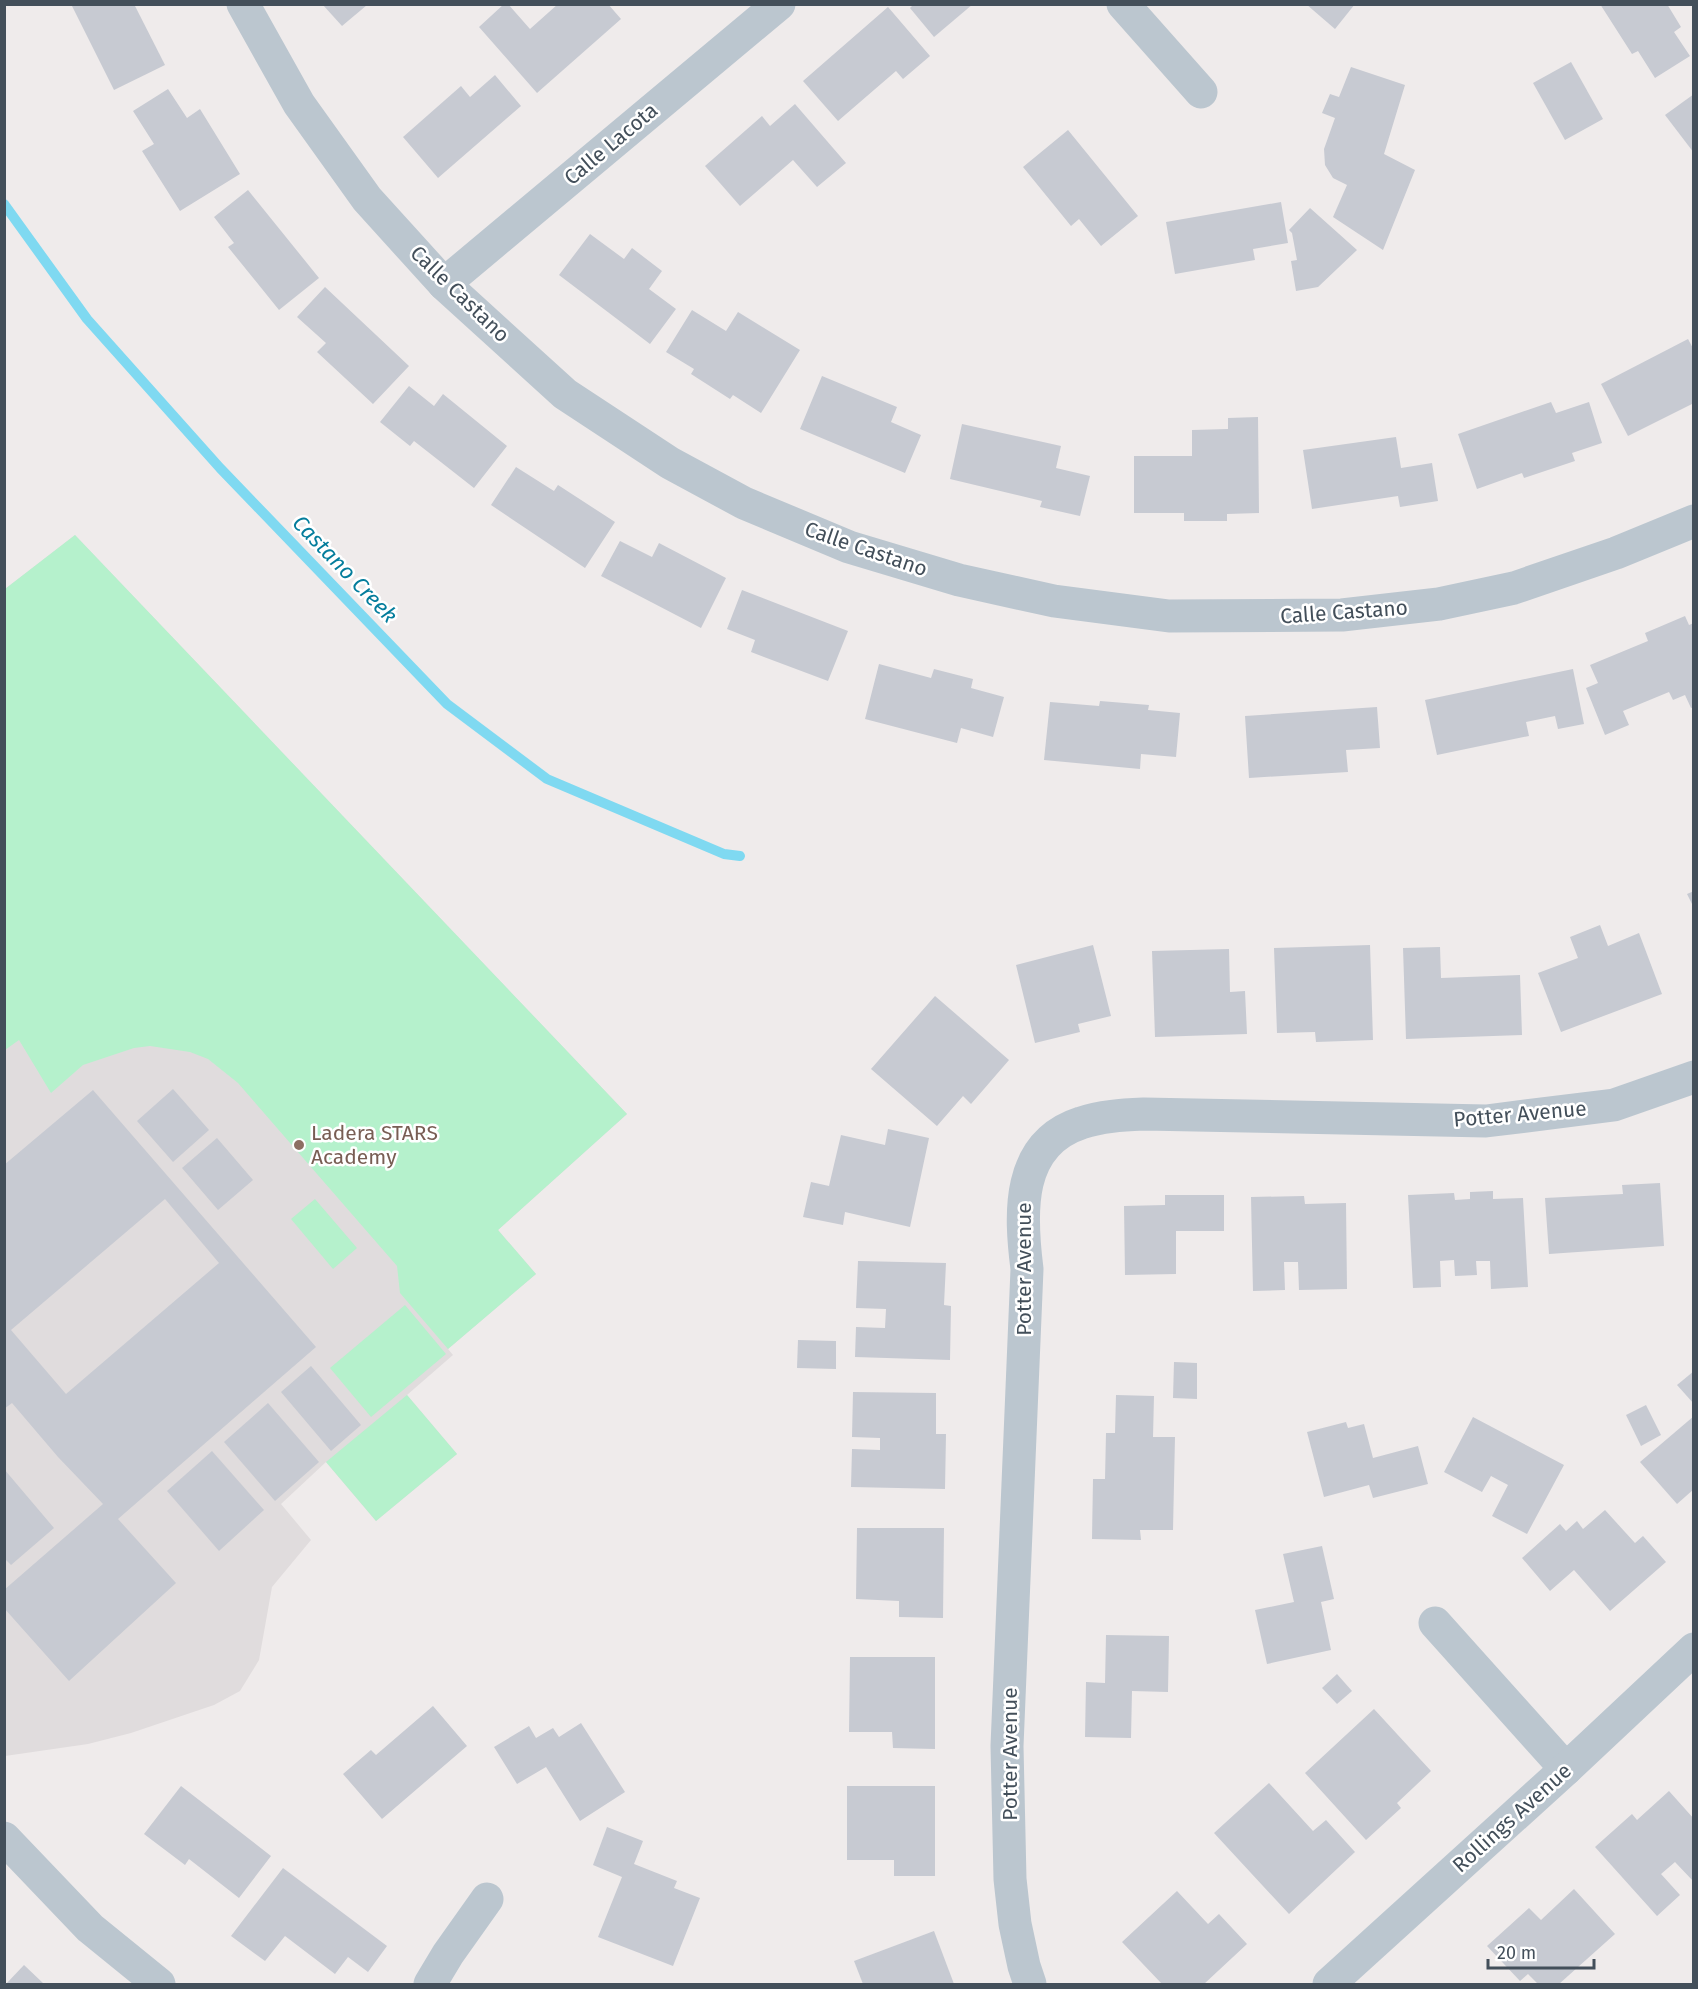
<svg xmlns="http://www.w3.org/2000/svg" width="1698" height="1989" viewBox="0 0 1698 1989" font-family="'Fira Sans',sans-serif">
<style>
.education{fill:#e0dcdd}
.green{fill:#b5f1cc}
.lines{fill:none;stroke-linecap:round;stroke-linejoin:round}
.stream{stroke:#7fd9f1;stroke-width:10}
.building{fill:#c7cad2;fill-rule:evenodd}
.street{stroke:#bbc6cf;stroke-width:33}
.education-dot{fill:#8d6e63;stroke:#fff;stroke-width:2}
.labels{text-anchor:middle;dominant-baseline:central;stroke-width:5;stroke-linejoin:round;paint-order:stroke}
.street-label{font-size:21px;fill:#434f5a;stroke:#fff}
.education-label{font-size:21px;fill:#785e54;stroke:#fff;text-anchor:start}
.water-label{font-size:22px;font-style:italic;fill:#047d9c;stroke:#fff}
</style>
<rect width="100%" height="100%" fill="#efebeb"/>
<!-- education -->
<path class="education" d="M 75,535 L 627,1114 L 498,1230 L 536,1274 L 448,1349 L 453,1355 L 407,1395 L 457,1454 L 376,1521 L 326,1462 L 281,1504 L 311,1540 L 272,1587 L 259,1660 L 240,1691 L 214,1705 L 131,1733 L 88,1744 L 5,1756 L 5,589 Z"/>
<!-- green -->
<g class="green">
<path d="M 75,535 L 627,1114 L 498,1230 L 536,1274 L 448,1349 L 400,1293 L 397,1266 L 238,1083 L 208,1059 L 190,1052 L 150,1046 L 134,1048 L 83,1065 L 51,1093 L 19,1040 L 5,1050 L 5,589 Z"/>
<path d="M 315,1199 L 357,1248 L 333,1269 L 291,1219 Z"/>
<path d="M 405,1305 L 446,1354 L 371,1417 L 330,1368 Z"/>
<path d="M 407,1395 L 457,1454 L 376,1521 L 326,1462 Z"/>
</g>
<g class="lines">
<!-- stream -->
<path class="stream" d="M 4,204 L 87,319 L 220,468 L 447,704 L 547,779 L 724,854 L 740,856"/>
</g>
<!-- building -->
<g class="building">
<path d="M 71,4 L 134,4 L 165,65 L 114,90 Z"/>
<path d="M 504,4 L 508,4 L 530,29 L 558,4 L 567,6 L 569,4 L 608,4 L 621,19 L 537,93 L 479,27 Z"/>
<path d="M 914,4 L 973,4 L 934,37 L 910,8 Z"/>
<path d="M 1306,4 L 1355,4 L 1335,29 Z"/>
<path d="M 1600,4 L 1667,4 L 1681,27 L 1674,32 L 1690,56 L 1655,78 L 1638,51 L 1632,54 Z"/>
<path d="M 323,5 L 367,5 L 342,26 Z"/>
<path d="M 888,7 L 930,56 L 903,79 L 896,71 L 838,121 L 803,81 Z"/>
<path d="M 1571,62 L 1603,119 L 1565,140 L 1533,83 Z"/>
<path d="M 1351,67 L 1405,85 L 1384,154 L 1415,170 L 1383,250 L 1333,217 L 1347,185 L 1333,178 L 1325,165 L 1324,149 L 1335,118 L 1322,113 L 1330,94 L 1339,97 Z"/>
<path d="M 495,75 L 521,106 L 438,178 L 403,137 L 461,86 L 470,97 Z"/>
<path d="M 168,89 L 187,118 L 200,109 L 240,174 L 180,211 L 142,151 L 154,144 L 133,111 Z"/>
<path d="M 1694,94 L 1694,153 L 1665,115 Z"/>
<path d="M 795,104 L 846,163 L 817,187 L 793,160 L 740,206 L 705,166 L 762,116 L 770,126 Z"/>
<path d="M 1068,130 L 1138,216 L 1101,246 L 1079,219 L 1071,226 L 1023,167 Z"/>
<path d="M 248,190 L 319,278 L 279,310 L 228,247 L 234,243 L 214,217 Z"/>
<path d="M 1281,202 L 1288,243 L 1253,249 L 1255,260 L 1175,274 L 1166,222 Z"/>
<path d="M 1310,208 L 1357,250 L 1318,287 L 1296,291 L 1291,261 L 1297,260 L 1292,233 L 1289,230 Z"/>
<path d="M 590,234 L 624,259 L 632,248 L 662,271 L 649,289 L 676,309 L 650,344 L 559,275 Z"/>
<path d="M 325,287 L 409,366 L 373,404 L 317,352 L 326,343 L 297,317 Z"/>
<path d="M 692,310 L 726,331 L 738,312 L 800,350 L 761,413 L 733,395 L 730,399 L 691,374 L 694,369 L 666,352 Z"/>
<path d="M 1688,339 L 1694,350 L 1694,403 L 1628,436 L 1601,384 Z"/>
<path d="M 822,376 L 897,407 L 891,422 L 921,435 L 905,473 L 800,429 Z"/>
<path d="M 409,386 L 434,406 L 443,394 L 507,446 L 474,488 L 414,441 L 410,446 L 380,422 Z"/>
<path d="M 1551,402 L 1556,413 L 1589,402 L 1602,443 L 1572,453 L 1575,461 L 1524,478 L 1522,473 L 1477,489 L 1458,434 Z"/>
<path d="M 1258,417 L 1259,513 L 1227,514 L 1227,521 L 1184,521 L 1184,513 L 1134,513 L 1134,456 L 1192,456 L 1192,430 L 1228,429 L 1228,418 Z"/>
<path d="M 962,424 L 1061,446 L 1056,468 L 1090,476 L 1080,516 L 1040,507 L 1042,501 L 950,479 Z"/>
<path d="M 1396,437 L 1401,468 L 1432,463 L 1438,501 L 1400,507 L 1398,496 L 1312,509 L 1303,450 Z"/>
<path d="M 516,467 L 554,491 L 558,485 L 615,522 L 585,568 L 491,505 Z"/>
<path d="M 620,541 L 652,557 L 659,543 L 726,578 L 701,628 L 601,576 Z"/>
<path d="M 742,590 L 848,631 L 828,681 L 751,652 L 755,640 L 727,629 Z"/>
<path d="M 1685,616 L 1689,625 L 1694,623 L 1694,707 L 1691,708 L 1685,695 L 1673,700 L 1669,692 L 1623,711 L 1629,725 L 1605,735 L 1586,688 L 1598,683 L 1590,665 L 1648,641 L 1645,633 Z"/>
<path d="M 879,664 L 931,678 L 934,669 L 973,679 L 971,688 L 1004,697 L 993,737 L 961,728 L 957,743 L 865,719 Z"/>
<path d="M 1573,669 L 1584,724 L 1558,729 L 1555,716 L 1526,722 L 1529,736 L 1437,755 L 1425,700 Z"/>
<path d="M 1100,701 L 1149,705 L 1148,710 L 1180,713 L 1176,757 L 1141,754 L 1140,769 L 1044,760 L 1050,702 L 1099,706 Z"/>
<path d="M 1377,707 L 1380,748 L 1346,750 L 1348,772 L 1249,778 L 1245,716 Z"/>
<path d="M 1694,891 L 1694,908 L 1687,894 Z"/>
<path d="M 1600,925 L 1608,946 L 1639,933 L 1662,994 L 1561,1032 L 1538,973 L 1578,958 L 1570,937 Z"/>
<path d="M 1093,945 L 1111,1016 L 1078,1024 L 1080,1032 L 1035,1043 L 1016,965 Z"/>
<path d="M 1370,945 L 1373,1040 L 1316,1042 L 1315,1032 L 1277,1033 L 1274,948 Z"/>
<path d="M 1440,947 L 1441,978 L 1520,975 L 1522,1035 L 1406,1039 L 1403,948 Z"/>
<path d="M 1229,949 L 1230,992 L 1245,991 L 1247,1034 L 1155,1037 L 1152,951 Z"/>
<path d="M 935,996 L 1009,1060 L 971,1104 L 963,1096 L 937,1126 L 871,1069 Z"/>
<path d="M 173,1089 L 209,1130 L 173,1162 L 137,1121 Z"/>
<path d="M 93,1090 L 316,1347 L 118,1519 L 176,1583 L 69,1681 L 4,1608 L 4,1590 L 103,1504 L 58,1457 L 12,1403 L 4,1409 L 4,1165 ZM 165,1199 L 219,1263 L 66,1394 L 11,1330 Z"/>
<path d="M 888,1129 L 929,1138 L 910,1227 L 845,1212 L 843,1225 L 803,1217 L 811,1182 L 829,1186 L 841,1135 L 885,1145 Z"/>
<path d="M 217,1138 L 253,1180 L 218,1210 L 182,1168 Z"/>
<path d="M 1660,1183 L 1664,1246 L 1549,1254 L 1545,1198 L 1623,1194 L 1622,1185 Z"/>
<path d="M 1493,1191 L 1493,1199 L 1523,1198 L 1528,1287 L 1491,1289 L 1490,1261 L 1476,1261 L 1477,1275 L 1455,1276 L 1454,1260 L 1440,1261 L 1441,1287 L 1413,1288 L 1408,1195 L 1454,1193 L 1455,1200 L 1470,1199 L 1470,1192 Z"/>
<path d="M 1165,1195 L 1224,1195 L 1224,1231 L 1176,1231 L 1176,1274 L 1125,1275 L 1124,1206 L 1165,1205 Z"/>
<path d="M 1304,1196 L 1305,1204 L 1346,1203 L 1347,1289 L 1299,1290 L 1298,1262 L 1284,1262 L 1285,1290 L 1253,1291 L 1251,1197 Z"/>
<path d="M 858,1261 L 946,1263 L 944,1305 L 951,1306 L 950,1360 L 855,1357 L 856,1327 L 885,1328 L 886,1309 L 856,1308 Z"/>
<path d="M 798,1340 L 836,1341 L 836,1369 L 797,1368 Z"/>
<path d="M 1174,1362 L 1197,1363 L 1197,1399 L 1173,1398 Z"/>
<path d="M 311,1366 L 361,1425 L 331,1451 L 281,1392 Z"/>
<path d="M 1694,1371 L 1694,1404 L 1677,1385 Z"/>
<path d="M 853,1392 L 936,1393 L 936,1434 L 946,1434 L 945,1489 L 851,1487 L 852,1449 L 880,1450 L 880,1438 L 852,1437 Z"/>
<path d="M 1116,1395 L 1154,1396 L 1153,1437 L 1175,1437 L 1173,1530 L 1140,1530 L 1141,1540 L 1092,1539 L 1093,1479 L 1105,1479 L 1106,1433 L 1115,1433 Z"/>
<path d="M 268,1403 L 319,1462 L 275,1501 L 224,1442 Z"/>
<path d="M 1646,1405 L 1661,1435 L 1641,1446 L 1626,1415 Z"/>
<path d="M 1694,1416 L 1694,1489 L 1677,1504 L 1640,1462 Z"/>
<path d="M 1473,1417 L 1564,1465 L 1527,1534 L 1492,1516 L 1508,1485 L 1491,1476 L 1482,1492 L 1444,1472 Z"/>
<path d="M 1346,1422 L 1348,1428 L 1364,1424 L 1373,1458 L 1418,1446 L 1428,1484 L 1373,1498 L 1369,1485 L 1324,1497 L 1307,1432 Z"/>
<path d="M 212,1451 L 264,1510 L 219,1551 L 167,1491 Z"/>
<path d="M 4,1469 L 54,1528 L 11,1565 L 4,1558 Z"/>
<path d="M 1605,1510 L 1635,1543 L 1643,1536 L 1666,1562 L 1610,1611 L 1574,1570 L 1550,1591 L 1522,1558 L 1560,1524 L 1566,1531 L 1577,1521 L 1583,1529 Z"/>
<path d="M 857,1528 L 944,1528 L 943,1618 L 899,1617 L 899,1601 L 856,1599 Z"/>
<path d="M 1322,1546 L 1334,1599 L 1321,1602 L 1331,1650 L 1267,1664 L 1255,1610 L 1294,1602 L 1283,1554 Z"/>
<path d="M 1106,1635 L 1169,1636 L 1168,1692 L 1132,1691 L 1131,1738 L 1085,1737 L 1086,1682 L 1105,1683 Z"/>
<path d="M 850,1657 L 935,1657 L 935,1749 L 893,1748 L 892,1732 L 849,1732 Z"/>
<path d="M 1337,1674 L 1352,1691 L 1337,1704 L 1322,1688 Z"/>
<path d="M 433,1706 L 467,1746 L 382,1819 L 343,1774 L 371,1750 L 376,1755 Z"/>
<path d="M 1374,1709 L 1431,1771 L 1397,1803 L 1401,1808 L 1366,1840 L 1305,1773 Z"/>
<path d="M 581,1723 L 625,1792 L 580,1821 L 546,1767 L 517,1784 L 494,1747 L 529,1726 L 536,1738 L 553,1728 L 559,1737 Z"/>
<path d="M 1269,1783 L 1313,1831 L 1326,1820 L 1355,1852 L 1289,1914 L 1214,1833 Z"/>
<path d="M 181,1786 L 271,1856 L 239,1898 L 189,1859 L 185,1865 L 144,1834 Z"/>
<path d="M 847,1786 L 935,1786 L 935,1876 L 894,1876 L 894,1860 L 847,1860 Z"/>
<path d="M 1669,1791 L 1694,1819 L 1694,1882 L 1675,1862 L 1661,1874 L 1680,1895 L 1657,1916 L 1595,1847 L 1632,1814 L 1637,1820 Z"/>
<path d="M 607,1827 L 643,1841 L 634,1864 L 677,1881 L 674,1888 L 700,1898 L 673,1966 L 598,1937 L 622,1877 L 593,1865 Z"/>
<path d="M 283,1868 L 387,1946 L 368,1972 L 348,1957 L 335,1974 L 285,1936 L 265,1961 L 231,1936 Z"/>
<path d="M 1574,1889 L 1615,1934 L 1559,1984 L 1538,1984 L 1528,1974 L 1520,1981 L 1487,1946 L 1529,1908 L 1541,1920 Z"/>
<path d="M 1177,1891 L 1208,1924 L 1219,1914 L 1247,1944 L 1204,1984 L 1162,1984 L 1122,1942 Z"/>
<path d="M 934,1931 L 954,1984 L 863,1984 L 854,1961 Z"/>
<path d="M 24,1965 L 44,1984 L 6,1984 Z"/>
</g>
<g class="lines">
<!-- street -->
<g class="street">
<path d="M 243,4 L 299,104 L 367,199 L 444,284 L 565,394 L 670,463 L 744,503 L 849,547 L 959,580 L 1054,601 L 1169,616 L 1342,615 L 1439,604 L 1514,588 L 1616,553 L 1694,521"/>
<path d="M 1123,4 L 1201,92"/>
<path d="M 444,284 L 779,4"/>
<path d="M 1435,1623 L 1566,1769"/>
<path d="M 4,1838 L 90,1928 L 159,1984"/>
<path d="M 430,1984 L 448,1954 L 487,1899"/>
<path d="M 1030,1984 L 1024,1966 L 1015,1924 L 1010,1879 L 1007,1746 L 1027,1269 C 1020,1214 1016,1144 1081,1123 C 1101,1116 1123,1115 1144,1114 L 1486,1121 L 1614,1105 L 1694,1077"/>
<path d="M 1329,1984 L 1566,1769 L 1694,1649"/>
</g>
</g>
<!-- markers -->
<circle class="education-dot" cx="299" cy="1145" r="6"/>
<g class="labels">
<!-- street labels -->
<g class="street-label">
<text transform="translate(611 144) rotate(-40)">Calle Lacota</text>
<text transform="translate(460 294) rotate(44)">Calle Castano</text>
<text transform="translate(866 549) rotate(19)">Calle Castano</text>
<text transform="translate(1344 612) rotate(-4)">Calle Castano</text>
<text transform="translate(1520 1114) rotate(-5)">Potter Avenue</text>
<text transform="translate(1024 1269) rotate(-90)">Potter Avenue</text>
<text transform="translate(1010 1754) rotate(-90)">Potter Avenue</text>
<text transform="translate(1512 1818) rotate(-42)">Rollings Avenue</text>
</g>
<!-- education labels -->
<g class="education-label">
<text x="311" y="1133">Ladera STARS<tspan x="311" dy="24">Academy</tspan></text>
</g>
<!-- water labels -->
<g class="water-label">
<text transform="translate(345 569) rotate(46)">Castano Creek</text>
</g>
</g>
<!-- border -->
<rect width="1698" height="1989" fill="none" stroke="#434f5a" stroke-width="12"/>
<!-- scale -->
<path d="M1488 1959v9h106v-9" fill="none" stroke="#434f5a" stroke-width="3"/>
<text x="1497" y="1959" font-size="18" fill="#434f5a" stroke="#ffffff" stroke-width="4.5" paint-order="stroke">20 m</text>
</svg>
